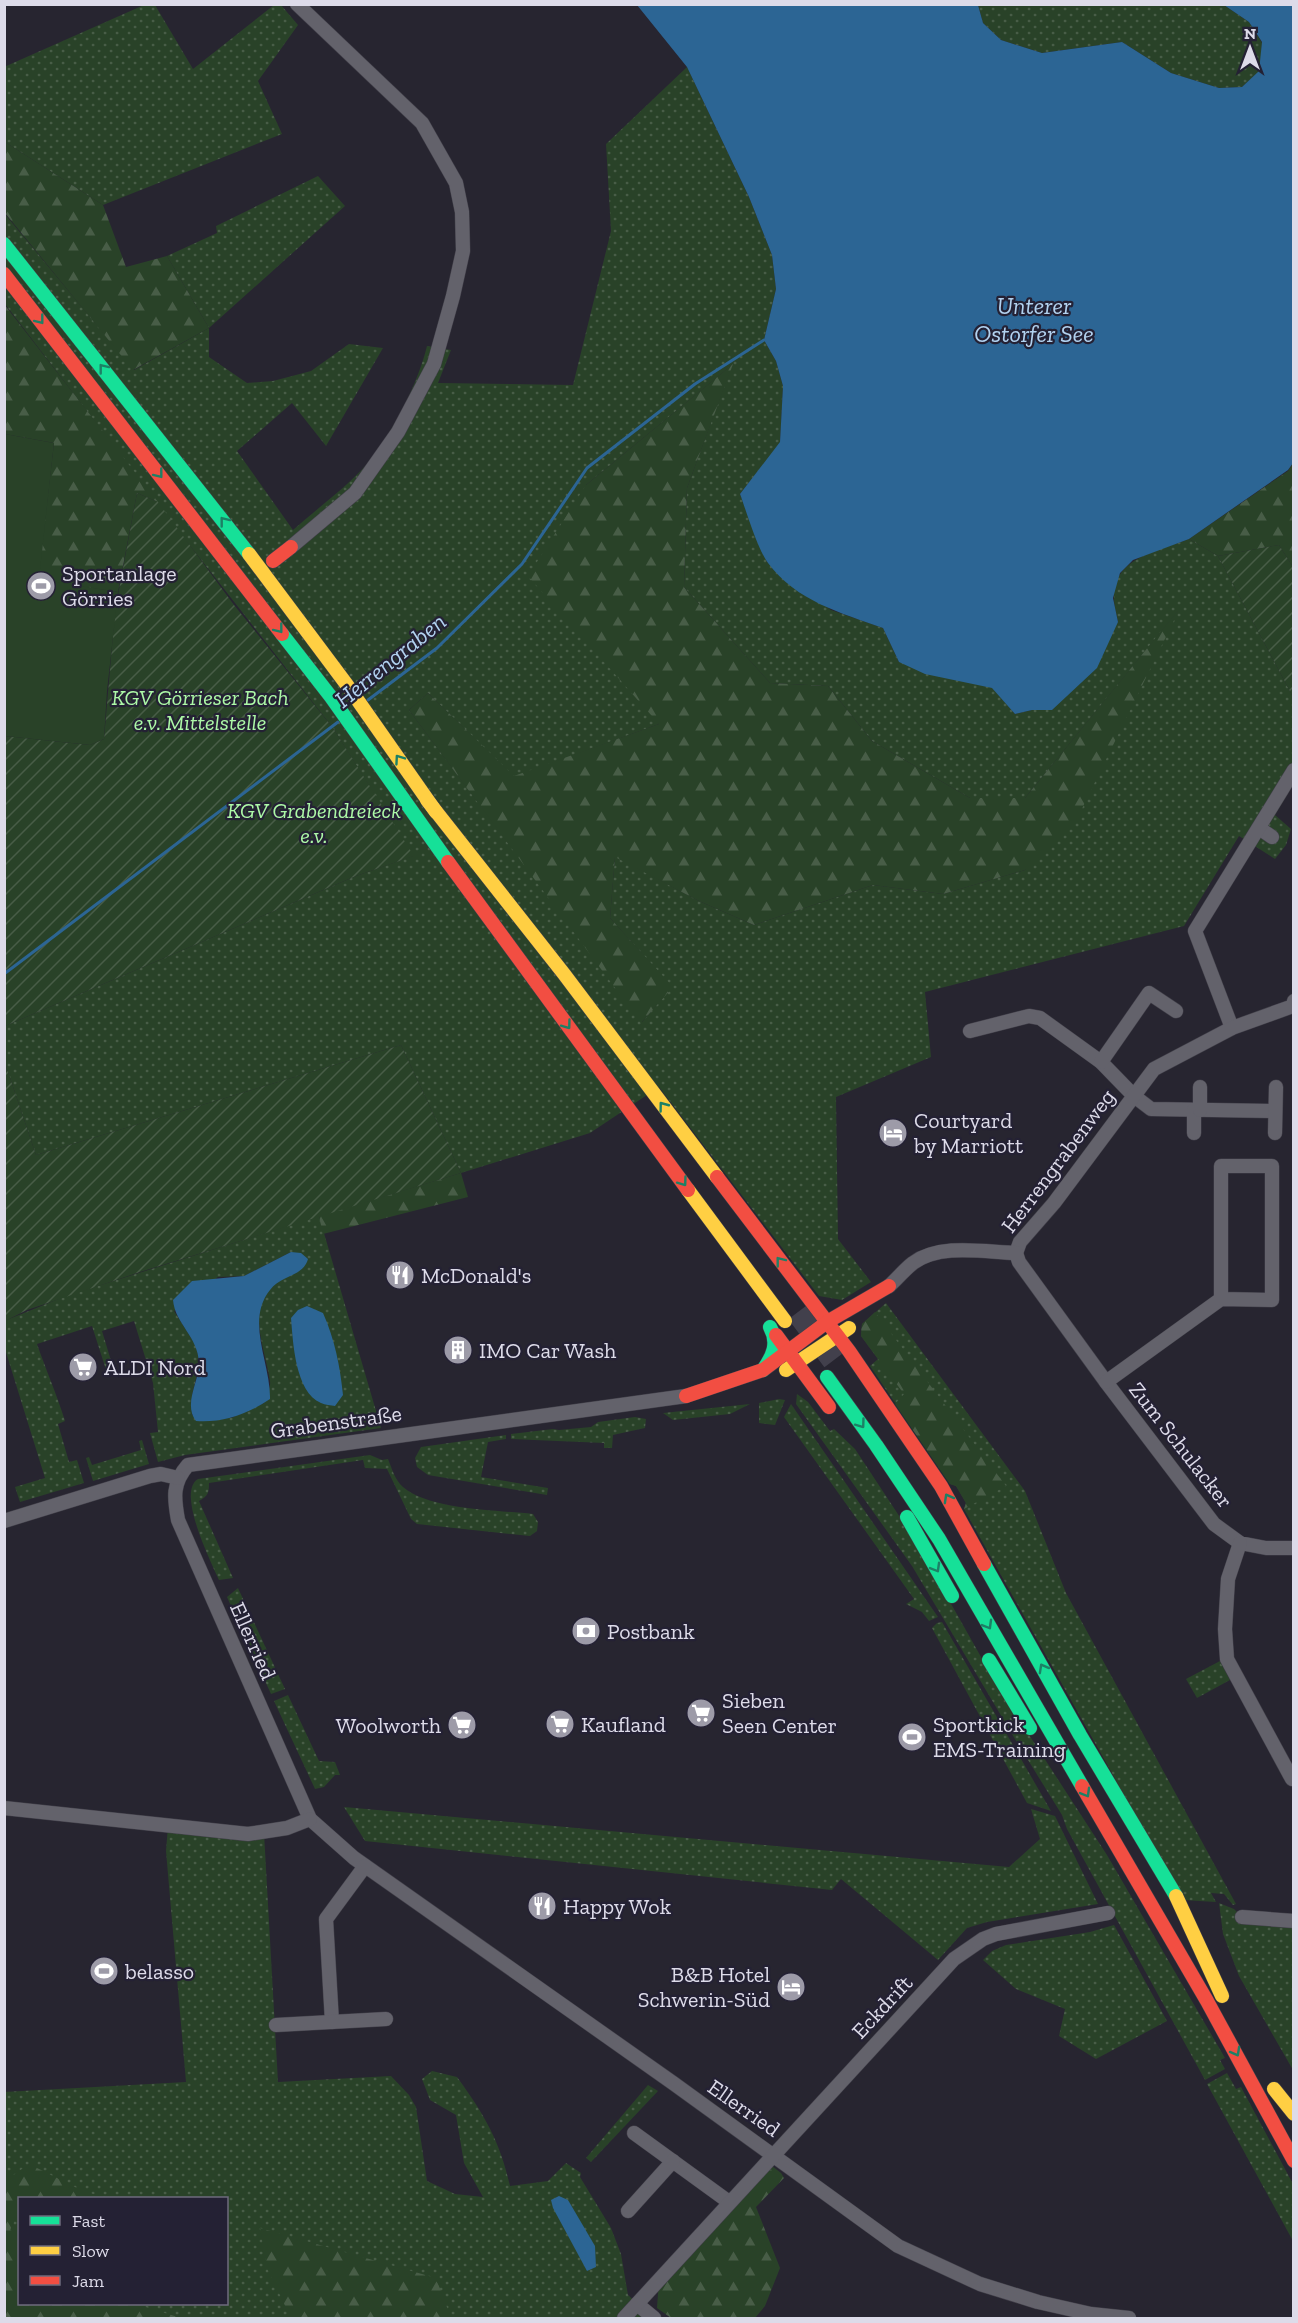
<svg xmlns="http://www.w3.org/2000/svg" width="1298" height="2323" viewBox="0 0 1298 2323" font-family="'Zilla Slab',serif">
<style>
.grass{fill:url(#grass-dots);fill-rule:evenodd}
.forest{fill:url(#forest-firs)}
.garden{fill:url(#garden-furrows)}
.pitch{fill:#294228}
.water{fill:#2c6594}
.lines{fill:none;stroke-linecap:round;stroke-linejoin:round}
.stream{stroke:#2c6594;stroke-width:3}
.highway-tunnel{stroke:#42404c;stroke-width:24;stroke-dasharray:24 12;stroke-linecap:butt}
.street-casing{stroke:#42404a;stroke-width:15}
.fast-casing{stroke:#42404a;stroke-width:15}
.slow-casing{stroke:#42404a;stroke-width:15}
.jam-casing{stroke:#42404a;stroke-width:15}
.street{stroke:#63626b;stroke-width:14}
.fast{stroke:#16e098;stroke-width:14}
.slow{stroke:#ffcf43;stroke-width:14}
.jam{stroke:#f24e42;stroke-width:14}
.oneway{stroke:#1d8066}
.labels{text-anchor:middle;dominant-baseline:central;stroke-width:4.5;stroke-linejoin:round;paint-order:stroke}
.poi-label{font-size:22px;fill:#dddbe9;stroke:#242134;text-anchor:start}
.park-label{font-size:22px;font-style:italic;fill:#adf9a7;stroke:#242134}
.street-label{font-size:22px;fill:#dddbe9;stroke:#242134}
.water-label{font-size:24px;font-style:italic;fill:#b2d2f0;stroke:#242134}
</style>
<defs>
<pattern id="grass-dots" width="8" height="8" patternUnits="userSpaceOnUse" patternTransform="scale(1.5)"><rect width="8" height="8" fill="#294228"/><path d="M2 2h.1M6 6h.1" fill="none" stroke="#485d47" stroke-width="1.8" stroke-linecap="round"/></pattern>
<pattern id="forest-firs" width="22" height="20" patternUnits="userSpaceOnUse" patternTransform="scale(1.5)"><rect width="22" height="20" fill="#294228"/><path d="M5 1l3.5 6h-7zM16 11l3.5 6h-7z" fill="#485d47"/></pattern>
<pattern id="garden-furrows" width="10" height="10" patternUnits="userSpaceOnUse" patternTransform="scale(1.5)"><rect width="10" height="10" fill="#294228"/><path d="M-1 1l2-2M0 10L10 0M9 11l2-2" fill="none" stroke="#485d47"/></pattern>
</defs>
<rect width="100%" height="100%" fill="#272530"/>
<!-- grass -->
<g class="grass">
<path d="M 144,5 L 155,5 L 193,69 L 274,5 L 281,5 L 298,25 L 258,81 L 282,134 L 103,205 L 5,142 L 4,67 Z"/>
<path d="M 978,5 L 1224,5 L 1249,22 L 1262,43 L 1260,71 L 1242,87 L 1219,88 L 1171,73 L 1122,42 L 1042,53 L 1001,40 L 983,23 Z"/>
<path d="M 687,67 L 749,197 L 772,255 L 776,289 L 764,340 L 776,361 L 783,386 L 780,443 L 740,494 L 767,562 L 831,610 L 883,628 L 899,662 L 993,688 L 1015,714 L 1032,710 L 1052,710 L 1118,622 C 1117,615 1114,606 1114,599 C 1112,558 1158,551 1189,539 L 1218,556 L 1293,697 L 1293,785 L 1275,815 L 1291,829 L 1286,845 L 1275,859 L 1239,836 L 1184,926 L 925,992 L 931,1057 L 836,1097 L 838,1239 L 871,1282 L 842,1300 L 819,1296 L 659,1087 L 590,1133 L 461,1173 L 401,1045 L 36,1155 L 5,1063 L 5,1026 L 356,876 L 413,856 L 333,728 L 184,538 L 5,304 L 4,213 L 134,370 L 209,328 L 167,256 L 217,233 L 216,226 L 318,176 L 345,206 L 209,328 L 209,357 L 247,383 L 273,381 L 311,371 L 349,344 L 383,348 L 326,446 L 292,403 L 237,451 L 293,530 C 315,510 346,488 366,465 C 391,436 418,384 427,346 L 451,350 L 438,383 L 573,385 L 611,231 L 606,144 ZM 732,365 L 687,488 L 684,587 L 770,683 L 828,686 L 872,741 L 970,798 L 1025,798 L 1178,611 L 1025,870 L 943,894 L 873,885 L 754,925 L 699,901 L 615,856 L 610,918 L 672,987 L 642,1022 L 409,710 L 428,693 L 514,777 L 659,724 L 586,485 Z"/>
<path d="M 319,1216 L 381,1428 L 185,1455 L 158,1462 L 150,1433 L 158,1432 L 153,1383 L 134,1321 L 102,1331 L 115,1374 L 108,1376 L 92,1326 L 37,1344 C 46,1370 57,1395 65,1421 L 58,1424 L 69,1462 L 77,1460 L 84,1483 L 20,1502 L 15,1487 L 45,1478 L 5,1349 L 4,1321 L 66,1296 ZM 291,1252 L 288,1276 C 241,1299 264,1342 270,1381 C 271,1388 266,1396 264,1403 L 231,1418 L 192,1415 L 192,1395 L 199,1366 L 197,1347 L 174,1311 L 218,1277 L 244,1276 Z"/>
<path d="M 886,1303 L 1025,1491 L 1066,1593 L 1236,1904 L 1233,1905 L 1224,1894 L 1211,1893 L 1216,1902 L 1183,1900 L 964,1509 L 966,1503 L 956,1486 L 950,1484 L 870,1366 L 878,1359 L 861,1336 L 862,1324 Z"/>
<path d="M 797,1394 L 808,1402 L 830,1431 L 834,1429 L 855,1449 L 915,1540 L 998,1687 L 1107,1855 L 1225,2058 L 1220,2060 L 1225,2069 L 1205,2080 L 1067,1829 L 1062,1815 L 1015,1739 L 912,1566 L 796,1404 Z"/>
<path d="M 779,1399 L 785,1400 L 775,1425 L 759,1423 L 759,1403 Z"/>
<path d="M 750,1404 L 730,1414 L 673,1420 L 663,1413 Z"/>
<path d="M 791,1404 L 938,1617 L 929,1621 L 922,1612 L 906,1604 L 914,1599 L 784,1417 Z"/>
<path d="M 635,1417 L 646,1419 L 645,1428 L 613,1435 L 612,1448 L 604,1448 L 604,1443 L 511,1439 L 511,1434 L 553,1429 L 559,1430 L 591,1427 L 598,1422 Z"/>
<path d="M 506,1435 L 506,1439 L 488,1442 L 481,1477 L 548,1488 L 547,1495 L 428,1475 L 417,1467 L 415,1458 L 421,1447 Z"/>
<path d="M 142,1440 L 149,1464 L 93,1481 L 86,1458 L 89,1457 L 92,1465 L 141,1450 L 139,1441 Z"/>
<path d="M 370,1455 L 382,1460 L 388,1459 C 392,1469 395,1480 403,1487 C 429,1510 499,1510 533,1514 L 538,1522 L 537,1531 L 530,1536 L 417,1524 L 411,1519 L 387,1469 L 365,1468 L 363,1460 L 209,1483 C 209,1493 208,1496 199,1501 L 233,1578 L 219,1580 C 211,1562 176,1492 198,1479 Z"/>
<path d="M 238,1588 L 285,1689 L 271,1694 L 227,1597 Z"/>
<path d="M 942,1622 L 1051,1811 L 1027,1803 L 932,1628 L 937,1623 Z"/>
<path d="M 1220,1661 L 1230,1680 L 1197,1698 L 1186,1679 Z"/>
<path d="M 288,1695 L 319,1761 L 335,1762 L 340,1775 L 335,1775 L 324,1787 L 315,1789 L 274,1701 Z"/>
<path d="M 344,1807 L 1009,1867 L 1040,1839 L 1031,1809 L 1055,1816 L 1098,1904 L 987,1922 L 967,1928 L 938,1960 L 841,1879 L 832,1890 L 365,1841 Z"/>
<path d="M 168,1826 L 264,1833 L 278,2082 L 391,2076 L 409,2095 L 416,2107 L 427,2181 L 455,2194 L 483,2197 L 464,2163 L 456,2115 L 430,2100 L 422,2079 L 432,2071 L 457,2077 C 484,2114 500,2141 510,2186 L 548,2181 L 566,2163 L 581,2173 L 580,2177 L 611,2228 L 621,2254 L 628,2295 L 650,2315 L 646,2318 L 5,2318 L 4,2092 L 186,2082 L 166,1851 ZM 20,2198 L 226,2198 L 226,2304 L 20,2304 Z"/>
<path d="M 1219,1903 L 1234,1909 L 1242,1917 L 1293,1921 L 1293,2070 L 1239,1976 L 1223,1934 Z"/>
<path d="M 1114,1925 L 1167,2021 L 1096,2059 L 1059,2036 L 1065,2009 L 1016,1989 L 983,1960 L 992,1951 L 1006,1945 L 1090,1932 Z"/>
<path d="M 1227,2073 L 1236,2089 L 1241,2087 L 1293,2184 L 1293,2241 L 1207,2084 Z"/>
<path d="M 648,2085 L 658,2091 L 591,2162 L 586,2158 Z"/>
</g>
<!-- forest -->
<g class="forest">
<path d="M 5,142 L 103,205 L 126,267 L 167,256 L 209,328 L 133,370 L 5,213 Z"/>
<path d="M 4,304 L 158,502 L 137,493 L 118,592 L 38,580 L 54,443 L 5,434 Z"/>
<path d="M 733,364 L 687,488 L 684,587 L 770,683 L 828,686 L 872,741 L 970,798 L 1025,798 L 1180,608 L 1075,823 L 1025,870 L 943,894 L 873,885 L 754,925 L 699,901 L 615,857 L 610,918 L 673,987 L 641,1023 L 409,710 L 428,693 L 514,776 L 659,724 L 528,576 L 586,485 Z"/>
<path d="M 1293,463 L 1293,567 L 1279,545 L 1218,556 L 1189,539 L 1288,471 Z"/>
<path d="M 461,1173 L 468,1197 L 323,1234 L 319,1216 Z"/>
<path d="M 875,1312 L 1006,1486 L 964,1509 L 966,1503 L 956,1486 L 950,1484 L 895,1404 L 904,1394 L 861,1336 L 862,1324 Z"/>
<path d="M 767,2162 L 781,2173 L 784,2178 L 756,2207 L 780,2268 L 765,2306 L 755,2318 L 671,2318 L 657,2308 L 659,2280 Z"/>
<path d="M 29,2164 L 85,2192 L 109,2198 L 20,2198 L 19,2211 L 10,2230 L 19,2235 L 20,2304 L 136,2304 L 181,2318 L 5,2318 L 5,2181 Z"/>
<path d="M 260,2228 L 436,2278 L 451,2318 L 291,2318 L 267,2268 Z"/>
</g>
<!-- garden -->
<g class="garden">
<path d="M 137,493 L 158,502 L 234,605 L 333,728 L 414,856 L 356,876 L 5,1026 L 5,736 L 90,745 L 104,739 L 115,611 Z"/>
<path d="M 1279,545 L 1293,567 L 1293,697 L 1218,556 Z"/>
<path d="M 401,1045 L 461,1173 L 140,1272 L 27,1310 L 5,1321 L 5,1063 L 36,1155 Z"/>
</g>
<!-- pitch -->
<path class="pitch" d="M 5,434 L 54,443 L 39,579 L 118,592 L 107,691 L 104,739 L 90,745 L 5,736 Z"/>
<!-- water -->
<g class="water">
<path d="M 637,5 L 978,5 L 983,23 L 1001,40 L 1042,53 L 1122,42 L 1171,73 L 1219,88 L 1242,87 L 1259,71 L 1262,42 L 1249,22 L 1224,5 L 1293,5 L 1293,463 L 1288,470 L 1189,539 L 1133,560 L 1120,573 L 1113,598 L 1118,622 L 1097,668 L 1052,710 L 1032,710 L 1015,714 L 992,688 L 925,674 L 899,662 L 883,628 C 841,613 796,601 768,563 C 757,548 747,513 740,494 L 780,442 L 783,386 L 776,361 L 764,340 L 776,289 L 772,255 L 749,197 L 687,67 Z"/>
<path d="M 291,1252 L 301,1253 L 308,1259 C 303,1277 281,1275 270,1290 C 245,1321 271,1364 270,1399 C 248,1414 222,1423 196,1421 C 183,1404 199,1382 199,1363 C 198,1336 175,1324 173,1300 L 192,1281 L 244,1276 Z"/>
<path d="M 307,1306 L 323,1313 C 335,1340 340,1366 343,1395 L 335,1406 C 331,1405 325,1405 321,1403 C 295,1392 293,1342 291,1318 L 298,1310 Z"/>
<path d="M 559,2196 L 568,2200 L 595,2246 L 596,2267 L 587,2271 L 553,2208 L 551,2200 Z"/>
</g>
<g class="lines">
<!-- stream -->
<g class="stream">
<path d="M 368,700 L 437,648 L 522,564 L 587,468 L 695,384 L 764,340"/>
<path d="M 4,974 L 338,722"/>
</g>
<!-- highway-tunnel -->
<path class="highway-tunnel" d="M 798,1312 L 840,1368"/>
<!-- street casing -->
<g class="street-casing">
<g id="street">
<path d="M 291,547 L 355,493 L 398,432 L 434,364 L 453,296 L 463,251 L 462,212 L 456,183 L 422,123 L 297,4"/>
<path d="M 1259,828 L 1272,837"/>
<path d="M 1232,1028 L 1195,931 L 1294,770"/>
<path d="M 970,1031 L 1029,1016 L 1040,1018 L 1101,1062 L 1134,1096 L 1151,1109 L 1275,1111"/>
<path d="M 1101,1062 L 1149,993 L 1176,1011"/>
<path d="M 1194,1110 L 1194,1133"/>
<path d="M 1200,1110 L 1200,1087"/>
<path d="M 1275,1133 L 1276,1087"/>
<path d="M 1016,1253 L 1020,1242 L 1054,1203 L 1154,1069 L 1232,1028 L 1293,1006 L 1294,1001"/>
<path d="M 889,1286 C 897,1279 904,1270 913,1263 C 940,1243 984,1252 1016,1253 L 1019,1262 L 1106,1382 L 1214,1524 L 1240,1543 L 1266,1548 L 1294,1548"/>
<path d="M 1106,1382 L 1221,1299 L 1272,1300 L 1272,1166 L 1221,1166 L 1221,1299"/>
<path d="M 686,1396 L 188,1465 C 172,1483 174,1498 178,1520 L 310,1819 L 354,1858 L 673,2083 L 898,2246 L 980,2284 L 1038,2302 L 1091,2314 L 1129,2318"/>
<path d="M 4,1521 L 150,1476 L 161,1474 L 178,1478"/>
<path d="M 1240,1543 L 1228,1579 L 1225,1629 L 1227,1659 L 1292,1779"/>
<path d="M 4,1808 L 248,1834 L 287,1828 L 310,1819"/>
<path d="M 1242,1917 L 1294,1921"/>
<path d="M 332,2022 L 326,1919 L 365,1866"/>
<path d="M 276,2025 L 386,2019"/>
<path d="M 634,2133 L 729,2202"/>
<path d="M 628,2211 L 673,2161"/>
<path d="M 637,2304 L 654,2318"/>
<path d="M 624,2318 L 954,1959 L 983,1939 L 996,1934 L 1108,1913"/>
</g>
</g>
<!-- fast casing -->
<g class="fast-casing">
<g id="fast">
<path d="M 4,244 L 249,554"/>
<path d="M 282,634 L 331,697 L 448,862"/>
<path d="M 763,1370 C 773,1356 779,1343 770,1327"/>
<path d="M 827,1377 L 876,1445 L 939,1539 L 1082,1786"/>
<path d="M 907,1517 L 952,1596"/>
<path d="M 984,1564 L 1080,1735 L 1176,1896"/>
<path d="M 989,1660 L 1030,1728"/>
</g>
</g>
<!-- slow casing -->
<g class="slow-casing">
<g id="slow">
<path d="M 249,554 L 347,685 L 436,812"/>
<path d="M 427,800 L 564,974 L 717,1177"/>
<path d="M 688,1190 L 785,1321"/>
<path d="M 786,1370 L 849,1328"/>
<path d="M 1176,1896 L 1222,1996"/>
<path d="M 1274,2089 L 1294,2114"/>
</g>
</g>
<!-- jam casing -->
<g class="jam-casing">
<g id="jam">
<path d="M 4,274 L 282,634"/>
<path d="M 273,561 L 291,547"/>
<path d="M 448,862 L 688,1190"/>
<path d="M 717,1177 L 849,1351 L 941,1486 L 984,1564"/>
<path d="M 776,1335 L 829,1407"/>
<path d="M 686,1396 L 763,1370 L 827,1322 L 889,1286"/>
<path d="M 1082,1786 L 1207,2001 L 1294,2161"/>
</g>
</g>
<!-- street -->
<use href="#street" class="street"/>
<!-- fast -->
<use href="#fast" class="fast"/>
<!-- slow -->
<use href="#slow" class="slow"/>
<!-- jam -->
<use href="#jam" class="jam"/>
</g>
<!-- one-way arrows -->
<defs><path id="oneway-chevron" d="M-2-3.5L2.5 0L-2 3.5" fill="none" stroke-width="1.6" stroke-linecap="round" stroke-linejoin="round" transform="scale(1.5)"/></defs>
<g class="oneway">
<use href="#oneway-chevron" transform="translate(40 320) rotate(52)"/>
<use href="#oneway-chevron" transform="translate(103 368) rotate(-128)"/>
<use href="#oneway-chevron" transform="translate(159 474) rotate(52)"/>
<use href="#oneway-chevron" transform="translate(224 521) rotate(-128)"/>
<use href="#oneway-chevron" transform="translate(279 629) rotate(52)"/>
<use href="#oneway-chevron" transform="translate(399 759) rotate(-125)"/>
<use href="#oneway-chevron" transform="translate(567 1025) rotate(54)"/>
<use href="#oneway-chevron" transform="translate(663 1106) rotate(-127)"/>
<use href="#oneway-chevron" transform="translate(683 1182) rotate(54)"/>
<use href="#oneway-chevron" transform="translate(780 1261) rotate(-128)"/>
<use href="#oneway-chevron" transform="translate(861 1424) rotate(54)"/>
<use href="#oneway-chevron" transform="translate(948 1498) rotate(-119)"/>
<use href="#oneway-chevron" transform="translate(936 1568) rotate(60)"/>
<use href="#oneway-chevron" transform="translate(988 1625) rotate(60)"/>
<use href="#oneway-chevron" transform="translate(1043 1668) rotate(-119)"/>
<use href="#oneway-chevron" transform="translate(1086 1793) rotate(60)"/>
<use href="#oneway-chevron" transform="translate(1236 2052) rotate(61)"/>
</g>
<!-- icons -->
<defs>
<g id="stadium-disc" transform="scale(1.5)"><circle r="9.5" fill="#9d9ba8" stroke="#242134"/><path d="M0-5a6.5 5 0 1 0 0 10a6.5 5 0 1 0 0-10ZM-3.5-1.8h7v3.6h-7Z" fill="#fff"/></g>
<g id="hotel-disc" transform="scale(1.5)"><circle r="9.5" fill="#9d9ba8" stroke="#242134"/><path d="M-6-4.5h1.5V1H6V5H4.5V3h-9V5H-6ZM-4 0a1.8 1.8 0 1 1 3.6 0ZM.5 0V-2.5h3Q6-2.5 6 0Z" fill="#fff"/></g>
<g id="restaurant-disc" transform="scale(1.5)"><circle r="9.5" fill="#9d9ba8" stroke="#242134"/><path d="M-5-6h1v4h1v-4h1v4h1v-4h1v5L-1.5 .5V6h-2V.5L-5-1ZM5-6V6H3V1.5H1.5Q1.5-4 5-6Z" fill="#fff"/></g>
<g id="building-disc" transform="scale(1.5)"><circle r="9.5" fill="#9d9ba8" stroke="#242134"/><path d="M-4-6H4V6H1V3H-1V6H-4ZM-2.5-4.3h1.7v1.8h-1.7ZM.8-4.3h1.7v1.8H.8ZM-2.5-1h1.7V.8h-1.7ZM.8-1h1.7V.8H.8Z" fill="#fff"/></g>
<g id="supermarket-disc" transform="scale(1.5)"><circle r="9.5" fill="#9d9ba8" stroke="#242134"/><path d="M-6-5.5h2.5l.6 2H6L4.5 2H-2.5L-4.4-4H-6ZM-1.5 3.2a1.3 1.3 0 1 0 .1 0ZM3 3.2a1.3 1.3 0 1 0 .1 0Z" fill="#fff"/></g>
<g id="bank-disc" transform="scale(1.5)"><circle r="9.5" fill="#9d9ba8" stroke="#242134"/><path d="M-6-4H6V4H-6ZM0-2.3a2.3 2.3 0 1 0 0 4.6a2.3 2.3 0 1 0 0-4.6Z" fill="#fff"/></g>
</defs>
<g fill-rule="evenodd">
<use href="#stadium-disc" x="41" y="586"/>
<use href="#hotel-disc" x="893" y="1133"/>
<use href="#restaurant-disc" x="400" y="1275"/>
<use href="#building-disc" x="458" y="1350"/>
<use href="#supermarket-disc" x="83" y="1367"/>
<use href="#bank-disc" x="586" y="1631"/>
<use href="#supermarket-disc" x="701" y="1713"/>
<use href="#supermarket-disc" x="560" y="1724"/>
<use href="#supermarket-disc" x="462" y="1725"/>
<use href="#stadium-disc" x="912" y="1737"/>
<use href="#restaurant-disc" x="542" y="1906"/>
<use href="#stadium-disc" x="104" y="1971"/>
<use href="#hotel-disc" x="791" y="1987"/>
</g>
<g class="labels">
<!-- poi labels -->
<g class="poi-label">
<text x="62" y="573">Sportanlage<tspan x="62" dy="25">Görries</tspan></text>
<text x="914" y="1120">Courtyard<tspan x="914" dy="25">by Marriott</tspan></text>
<text x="421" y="1275">McDonald's</text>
<text x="479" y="1350">IMO Car Wash</text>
<text x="104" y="1367">ALDI Nord</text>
<text x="607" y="1631">Postbank</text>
<text x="722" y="1700">Sieben<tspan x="722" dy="25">Seen Center</tspan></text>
<text x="581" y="1724">Kaufland</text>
<text x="933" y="1724">Sportkick<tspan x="933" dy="25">EMS-Training</tspan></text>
<text x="441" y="1725" text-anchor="end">Woolworth</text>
<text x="563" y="1906">Happy Wok</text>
<text x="125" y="1971">belasso</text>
<text x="770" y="1974" text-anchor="end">B&amp;B Hotel<tspan x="770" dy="25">Schwerin-Süd</tspan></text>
</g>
<!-- park labels -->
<g class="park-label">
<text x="200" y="697">KGV Görrieser Bach<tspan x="200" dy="25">e.v. Mittelstelle</tspan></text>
<text x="314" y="810">KGV Grabendreieck<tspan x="314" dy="25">e.v.</tspan></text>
</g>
<!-- street labels -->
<g class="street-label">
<text transform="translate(1058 1161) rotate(-53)">Herrengrabenweg</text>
<text transform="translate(336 1422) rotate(-8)">Grabenstraße</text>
<text transform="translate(1181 1445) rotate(52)">Zum Schulacker</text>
<text transform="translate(253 1641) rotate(66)">Ellerried</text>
<text transform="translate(882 2007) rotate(-47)">Eckdrift</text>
<text transform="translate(744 2108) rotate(35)">Ellerried</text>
</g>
<!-- water labels -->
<g class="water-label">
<text x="1034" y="305">Unterer<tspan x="1034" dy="28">Ostorfer See</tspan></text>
<text transform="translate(390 660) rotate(-39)">Herrengraben</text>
</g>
</g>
<!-- border -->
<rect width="1298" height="2323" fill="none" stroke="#dddbe9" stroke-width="12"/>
<!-- legend -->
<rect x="18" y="2197" width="210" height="108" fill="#242134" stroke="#6e6b7c" stroke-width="1.5"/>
<rect x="30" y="2216" width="30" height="9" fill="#16e098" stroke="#6e6b7c" stroke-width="1.5"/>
<text x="72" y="2227" font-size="18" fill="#dddbe9">Fast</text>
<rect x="30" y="2246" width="30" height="9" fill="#ffcf43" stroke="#6e6b7c" stroke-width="1.5"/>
<text x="72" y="2257" font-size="18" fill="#dddbe9">Slow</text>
<rect x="30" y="2276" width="30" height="9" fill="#f24e42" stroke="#6e6b7c" stroke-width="1.5"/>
<text x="72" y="2287" font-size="18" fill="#dddbe9">Jam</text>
<!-- north arrow -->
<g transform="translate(1250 48)" stroke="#242134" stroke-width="4.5" paint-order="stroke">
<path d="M0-4.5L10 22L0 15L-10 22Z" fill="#dddbe9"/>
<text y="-9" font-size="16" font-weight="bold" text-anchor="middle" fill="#dddbe9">N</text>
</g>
</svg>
